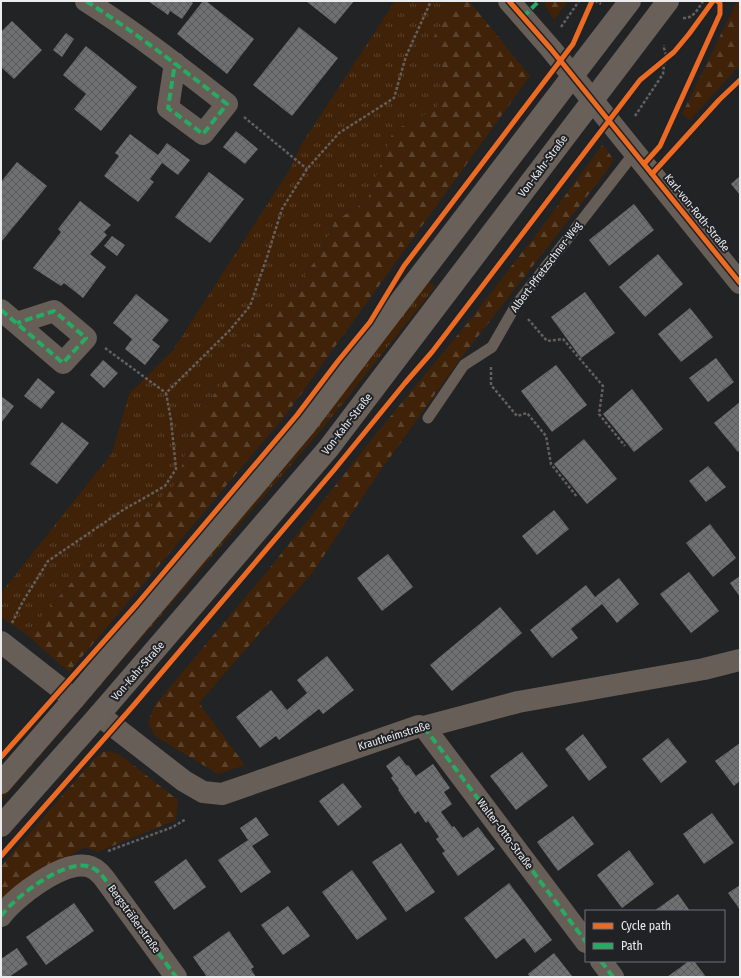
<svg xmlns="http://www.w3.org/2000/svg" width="741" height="978" viewBox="0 0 741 978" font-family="'Fira Sans Condensed',sans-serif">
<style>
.grass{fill:url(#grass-tufts)}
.forest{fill:url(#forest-firs)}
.building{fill:url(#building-cross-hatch)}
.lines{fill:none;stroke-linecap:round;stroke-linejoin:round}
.path{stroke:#645f5c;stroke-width:2.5;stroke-dasharray:3 2;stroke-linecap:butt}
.service{stroke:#675e57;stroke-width:11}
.minor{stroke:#675e57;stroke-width:22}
.tertiary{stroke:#675e57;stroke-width:22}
.secondary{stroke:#69605a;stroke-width:22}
.quiet{stroke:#26ab63;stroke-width:4;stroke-dasharray:8 4;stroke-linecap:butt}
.cycleway-casing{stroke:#202226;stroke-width:8}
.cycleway{stroke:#ed6a23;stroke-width:5}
.labels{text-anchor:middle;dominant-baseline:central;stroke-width:4;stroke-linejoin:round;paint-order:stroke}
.street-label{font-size:11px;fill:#eaecee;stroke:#202226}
</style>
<defs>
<pattern id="grass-tufts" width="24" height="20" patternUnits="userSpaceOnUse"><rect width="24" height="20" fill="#3f2208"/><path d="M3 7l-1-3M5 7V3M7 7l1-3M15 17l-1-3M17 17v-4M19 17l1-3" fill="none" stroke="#5b422c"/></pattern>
<pattern id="forest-firs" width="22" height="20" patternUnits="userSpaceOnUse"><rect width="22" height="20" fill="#3f2208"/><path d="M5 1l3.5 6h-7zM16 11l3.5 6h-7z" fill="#5b422c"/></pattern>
<pattern id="building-cross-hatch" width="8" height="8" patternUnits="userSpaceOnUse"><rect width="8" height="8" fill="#6f7072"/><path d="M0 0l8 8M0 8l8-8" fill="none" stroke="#5a5c5c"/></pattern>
</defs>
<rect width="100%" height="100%" fill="#212325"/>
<!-- grass -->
<g class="grass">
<path d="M 395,1 L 454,1 L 432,40 L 442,64 L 438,108 L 393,131 L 367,201 L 335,221 L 322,251 L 281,309 L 250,343 L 194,423 L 177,483 L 86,566 L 26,634 L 1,617 L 1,593 L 112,453 L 129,394 L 173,350 L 290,169 L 301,145 Z"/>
<path d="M 428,281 L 435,287 L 328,422 L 1,801 L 1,790 Z"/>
</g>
<!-- forest -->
<g class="forest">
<path d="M 454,1 L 469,1 L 530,76 L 285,416 L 69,672 L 26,634 L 86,566 L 177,483 L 194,423 L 250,343 L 281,309 L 322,251 L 335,221 L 367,201 L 393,131 L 437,108 L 442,64 L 432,40 Z"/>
<path d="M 545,1 L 568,1 L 554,20 L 543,2 Z"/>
<path d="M 737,1 L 740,1 L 740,65 L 690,120 L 682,114 Z"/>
<path d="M 603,144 L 613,159 L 609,168 L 458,362 L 376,477 L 313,572 L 199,703 L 245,765 L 218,774 L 155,736 L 148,723 L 154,706 L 269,569 L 380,429 L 469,321 L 544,224 Z"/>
<path d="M 108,751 L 119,754 L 178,800 L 176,820 L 98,852 L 85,847 L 47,868 L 1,907 L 1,866 L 96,757 L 102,752 Z"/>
</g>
<!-- building -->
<g class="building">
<path d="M 148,1 L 190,1 L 193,3 L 182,19 L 170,11 L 168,15 Z"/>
<path d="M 203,1 L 206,1 L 254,39 L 227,74 L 177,34 Z"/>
<path d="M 306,1 L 354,1 L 335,24 Z"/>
<path d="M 12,21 L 42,50 L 14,79 L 1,67 L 1,32 Z"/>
<path d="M 299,27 L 338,58 L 292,116 L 253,85 Z"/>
<path d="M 66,33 L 74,39 L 62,57 L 53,50 Z"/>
<path d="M 86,46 L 137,87 L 101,131 L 74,109 L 86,94 L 63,75 Z"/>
<path d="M 236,131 L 258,149 L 245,164 L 223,147 Z"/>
<path d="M 130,134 L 158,155 L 167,143 L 190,160 L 178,175 L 162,163 L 150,179 L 154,182 L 138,202 L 104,176 L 119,156 L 115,153 Z"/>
<path d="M 17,162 L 47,186 L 1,242 L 1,182 Z"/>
<path d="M 209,172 L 244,199 L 210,243 L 175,217 Z"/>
<path d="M 740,176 L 740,195 L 731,184 Z"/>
<path d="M 80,201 L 111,225 L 104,232 L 107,235 L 90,254 L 106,267 L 83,298 L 64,283 L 61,286 L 33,268 L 61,232 L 58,229 Z"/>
<path d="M 634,204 L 654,230 L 609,266 L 589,240 Z"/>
<path d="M 112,236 L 125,245 L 117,256 L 104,246 Z"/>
<path d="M 658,254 L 683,284 L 645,317 L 619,287 Z"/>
<path d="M 585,292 L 615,333 L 581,358 L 551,317 Z"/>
<path d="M 136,294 L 169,320 L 152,340 L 160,346 L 145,365 L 125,349 L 132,339 L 113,323 Z"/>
<path d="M 690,308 L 713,337 L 681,362 L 658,334 Z"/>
<path d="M 716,358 L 734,382 L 708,402 L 689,378 Z"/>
<path d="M 103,360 L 118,373 L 104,388 L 90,375 Z"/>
<path d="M 556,365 L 587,405 L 552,432 L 521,391 Z"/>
<path d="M 38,378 L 55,392 L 41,409 L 24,396 Z"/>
<path d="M 632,389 L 663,429 L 634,452 L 603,414 Z"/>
<path d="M 1,396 L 14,406 L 1,423 Z"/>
<path d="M 740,402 L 740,450 L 738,452 L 714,423 Z"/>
<path d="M 62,422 L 89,443 L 57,484 L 30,464 Z"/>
<path d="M 584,439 L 617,479 L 587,504 L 554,464 Z"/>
<path d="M 708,466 L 726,487 L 706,502 L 689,481 Z"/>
<path d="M 554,510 L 569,529 L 537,555 L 522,536 Z"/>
<path d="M 710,524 L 736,558 L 713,577 L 686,543 Z"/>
<path d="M 388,554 L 413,587 L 382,611 L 357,578 Z"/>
<path d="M 689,572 L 719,611 L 691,633 L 660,594 Z"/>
<path d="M 740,576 L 740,597 L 730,583 Z"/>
<path d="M 619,578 L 639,604 L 617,623 L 602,604 L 571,629 L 578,638 L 552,658 L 530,630 L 586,585 L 595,597 Z"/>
<path d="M 500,607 L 522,633 L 452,691 L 430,665 Z"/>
<path d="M 327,656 L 354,690 L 323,714 L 319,709 L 279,740 L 276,736 L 260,748 L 236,717 L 271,690 L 287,710 L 307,693 L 297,680 Z"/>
<path d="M 583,734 L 607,767 L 589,781 L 565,749 Z"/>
<path d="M 668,738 L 687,762 L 661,783 L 642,759 Z"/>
<path d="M 740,743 L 740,781 L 734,786 L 715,761 Z"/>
<path d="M 522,752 L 548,786 L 516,810 L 490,776 Z"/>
<path d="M 399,756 L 407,766 L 408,765 L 416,776 L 433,764 L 450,788 L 444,792 L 452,804 L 441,812 L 452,827 L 454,826 L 463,838 L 478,827 L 495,849 L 458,876 L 442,853 L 445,851 L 436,839 L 439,837 L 428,821 L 426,823 L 418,811 L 415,814 L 398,790 L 399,789 L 391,778 L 393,776 L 386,766 Z"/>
<path d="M 343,783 L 362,807 L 338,826 L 319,801 Z"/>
<path d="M 712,813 L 734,843 L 704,864 L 683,834 Z"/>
<path d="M 573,816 L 594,844 L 558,871 L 537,842 Z"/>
<path d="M 256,817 L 269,835 L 252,846 L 271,872 L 241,893 L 218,860 L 248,840 L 240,828 Z"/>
<path d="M 401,843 L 435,892 L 406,912 L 372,862 Z"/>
<path d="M 629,850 L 654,884 L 622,908 L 597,875 Z"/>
<path d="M 186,859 L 206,887 L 174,910 L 154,882 Z"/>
<path d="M 352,870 L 387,919 L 357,940 L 322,892 Z"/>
<path d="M 509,883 L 552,940 L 535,953 L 524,938 L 496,959 L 464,918 Z"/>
<path d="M 740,885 L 740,910 L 728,893 Z"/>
<path d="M 678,894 L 690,911 L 654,911 Z"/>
<path d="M 74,903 L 94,931 L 46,965 L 26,937 Z"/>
<path d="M 288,906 L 310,936 L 283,955 L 261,925 Z"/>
<path d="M 229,931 L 254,967 L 251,969 L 256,977 L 207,977 L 193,957 Z"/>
<path d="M 17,948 L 28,964 L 9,977 L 1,977 L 1,959 Z"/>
<path d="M 554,953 L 572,976 L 530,977 L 528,974 Z"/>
<path d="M 689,961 L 694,961 L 706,977 L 667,977 Z"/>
</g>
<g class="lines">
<!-- path -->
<g class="path">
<path d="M 595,1 L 601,4"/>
<path d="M 683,18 C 693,19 698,9 703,1"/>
<path d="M 561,27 L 579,1"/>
<path d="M 635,116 L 663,74 L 664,65 L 667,58 L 664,48 L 664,45"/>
<path d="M 244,117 L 307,169"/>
<path d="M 528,319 L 547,341 L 563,339 L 603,386 L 599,414 L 625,446"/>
<path d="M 105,348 L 166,393"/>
<path d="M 491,367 L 491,385 L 517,416 L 527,413 L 546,436 L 551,464 L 577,497"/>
<path d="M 12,623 L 22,603 L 48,561 L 123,510 L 165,486 L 176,469 L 171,420 L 166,393 L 229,331 L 250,306 L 267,257 L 282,209 L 307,169 L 339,133 L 394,98 L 406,56 L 431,1"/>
<path d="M 108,851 L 173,827 L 186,819"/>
</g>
<!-- service -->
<path class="service" d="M 428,418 L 464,365 L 492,347 L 516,305 L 635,152"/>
<!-- minor -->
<g class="minor">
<path d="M 86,1 C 135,32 181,68 227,104 L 203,134 L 168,108 L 175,63"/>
<path d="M 1,310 L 63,363 L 86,338 L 54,311 L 17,323"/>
<path d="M 1,642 L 74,699"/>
<path d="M 99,715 L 184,781 L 203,792 L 222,794 L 419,726 L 424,727 L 518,702 L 704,669 L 740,660"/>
<path d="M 424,727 L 586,942"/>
<path d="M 1,916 C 15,897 62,861 87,866 C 94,867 100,873 104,878 L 176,977"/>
<path d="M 601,961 L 613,977"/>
</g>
<!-- tertiary -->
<path class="tertiary" d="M 509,1 L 551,49 L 740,283"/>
<!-- secondary -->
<g class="secondary">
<path d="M 1,783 L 74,699 L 304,427 L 630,1"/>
<path d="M 1,826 L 99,715 L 328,449 L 668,1"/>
</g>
<!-- quiet -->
<g class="quiet">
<path d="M 86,1 C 135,32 181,68 227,104 L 203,134 L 168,108 L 175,63"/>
<path d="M 523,17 L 539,1"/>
<path d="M 1,310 L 63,363 L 86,338 L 54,311 L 17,323"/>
<path d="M 424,727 L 586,942"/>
<path d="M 1,916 C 15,897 62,861 87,866 C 94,867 100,873 104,878 L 176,977"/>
<path d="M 601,961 L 613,977"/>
</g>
<!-- cycleway casing -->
<g class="cycleway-casing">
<g id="cycleway">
<path d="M 509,1 L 551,49 L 740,283"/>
<path d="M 644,164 L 660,146 L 720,14 L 720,3 L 717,1"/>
<path d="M 652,174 L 719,100 L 740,80"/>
<path d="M 1,757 L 137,604 L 297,415 L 338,361 L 370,322 L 404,266 L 573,44 L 592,1"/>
<path d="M 1,856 L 133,706 L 334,470 L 405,383 L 432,352 L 640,80 L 674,52 L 689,34 L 713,1"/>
</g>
</g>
<!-- cycleway -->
<use href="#cycleway" class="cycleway"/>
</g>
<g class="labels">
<!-- street labels -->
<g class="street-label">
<text transform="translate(543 166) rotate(-53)">Von-Kahr-Straße</text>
<text transform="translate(697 213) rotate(51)">Karl-von-Roth-Straße</text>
<text transform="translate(546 267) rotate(-53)">Albert-Pfretzschner-Weg</text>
<text transform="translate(347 424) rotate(-52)">Von-Kahr-Straße</text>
<text transform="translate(138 671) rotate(-49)">Von-Kahr-Straße</text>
<text transform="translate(394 736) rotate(-17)">Krautheimstraße</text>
<text transform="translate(505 834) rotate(53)">Walter-Otto-Straße</text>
<text transform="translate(134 919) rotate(54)">Bergsträßerstraße</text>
</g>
</g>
<!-- border -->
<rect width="741" height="978" fill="none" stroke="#eaecee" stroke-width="4"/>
<!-- legend -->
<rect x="585" y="910" width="140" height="52" fill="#202226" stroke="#717376"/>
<rect x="593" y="923" width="20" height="6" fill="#ed6a23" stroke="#717376"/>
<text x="621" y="930" font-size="12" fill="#eaecee">Cycle path</text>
<rect x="593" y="943" width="20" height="6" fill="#26ab63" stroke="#717376"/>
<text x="621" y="950" font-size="12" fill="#eaecee">Path</text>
</svg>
